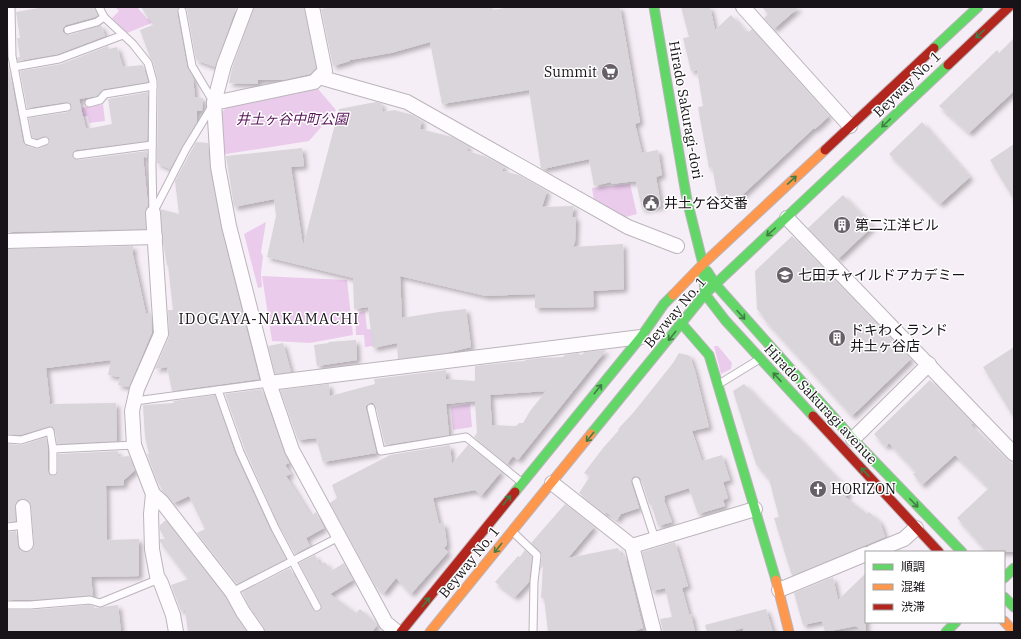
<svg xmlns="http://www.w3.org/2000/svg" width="1021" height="639" viewBox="0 0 1021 639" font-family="'IBM Plex Serif','Noto Sans JP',serif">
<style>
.green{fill:#ebcbec}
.building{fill:#dad5da;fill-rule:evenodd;filter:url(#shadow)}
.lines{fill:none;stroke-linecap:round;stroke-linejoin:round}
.lane-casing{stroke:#bbb5bb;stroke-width:9}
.street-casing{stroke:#bbb5bb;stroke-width:16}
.fast-casing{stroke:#bbb5bb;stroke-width:11}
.slow-casing{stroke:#bbb5bb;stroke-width:11}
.jam-casing{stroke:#bbb5bb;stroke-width:11}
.lane{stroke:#fefcfe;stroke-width:7}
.street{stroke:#fefcfe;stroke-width:14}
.fast{stroke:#63d668;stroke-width:9}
.slow{stroke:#ff974d;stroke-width:9}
.jam{stroke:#b3261e;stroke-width:9}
.oneway{stroke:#417e44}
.labels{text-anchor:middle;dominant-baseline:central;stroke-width:3;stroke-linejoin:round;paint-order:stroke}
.poi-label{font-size:14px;fill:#181318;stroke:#fff;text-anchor:start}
.street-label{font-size:14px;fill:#181318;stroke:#fff}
.park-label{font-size:14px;font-style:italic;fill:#541057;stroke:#fff}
.neighbourhood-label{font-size:15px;letter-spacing:1px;fill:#181318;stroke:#fff}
</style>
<defs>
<filter id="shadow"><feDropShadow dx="3.5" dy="3.5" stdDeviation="2" flood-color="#0004"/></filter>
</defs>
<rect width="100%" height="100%" fill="#f6eef6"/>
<!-- green -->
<g class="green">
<path d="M 115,7 L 137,7 L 147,19 L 163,7 L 183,7 L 163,12 L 164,18 L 127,33 L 112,18 L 119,11 Z"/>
<path d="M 318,89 L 336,110 L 309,141 L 220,155 L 220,114 L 227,107 Z"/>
<path d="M 103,104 L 105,121 L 89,123 L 88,116 L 81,117 L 80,108 Z"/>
<path d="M 630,184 L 637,214 L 622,218 L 594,201 L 592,188 Z"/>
<path d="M 266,222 L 261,252 L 263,256 L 261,273 L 262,287 L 258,288 L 244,234 Z"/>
<path d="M 262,276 L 347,280 L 353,335 L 310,343 L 272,341 Z"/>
<path d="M 365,311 L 367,329 L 373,330 L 374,346 L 365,347 L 364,335 L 356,335 L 355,313 Z"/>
<path d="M 714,346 L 718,346 L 732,363 L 731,369 L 721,374 Z"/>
<path d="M 470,404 L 472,427 L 453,430 L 451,407 Z"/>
</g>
<!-- building -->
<g class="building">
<path d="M 44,7 L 94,7 L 98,15 L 95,17 L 66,25 L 63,28 L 63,32 L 66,35 L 69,35 L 101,25 L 105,36 L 58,54 L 18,61 L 17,58 L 20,57 L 17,38 L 20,38 L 16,12 Z"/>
<path d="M 141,7 L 179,7 L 177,12 L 187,67 L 193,78 L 195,97 L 203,98 L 202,111 L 197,111 L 197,122 L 170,169 L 157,163 L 158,81 L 153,62 L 150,57 L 140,30 L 153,25 Z"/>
<path d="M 185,7 L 232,7 L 236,8 L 215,67 L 196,60 L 187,10 Z"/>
<path d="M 254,7 L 304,7 L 316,68 L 310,74 L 283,80 L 258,80 L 258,84 L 229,83 L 232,68 Z"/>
<path d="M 332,7 L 492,7 L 493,10 L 510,7 L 620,7 L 640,122 L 635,124 L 642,153 L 658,150 L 662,175 L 656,177 L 661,206 L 642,209 L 636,181 L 611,184 L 611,182 L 594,186 L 589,159 L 543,169 L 541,168 L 529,90 L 442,104 L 430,42 L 391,53 L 350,60 L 350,61 L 333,66 L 321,9 Z"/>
<path d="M 681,7 L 710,7 L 715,30 L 731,15 L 747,33 L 752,29 L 829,116 L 815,129 L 814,128 L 737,200 L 717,193 L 712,167 L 709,168 L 698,107 L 703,106 L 697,70 L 691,71 L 683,38 L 689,37 Z"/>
<path d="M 762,7 L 799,7 L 774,29 L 764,18 L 768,14 Z"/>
<path d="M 1014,38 L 1014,91 L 969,133 L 939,106 L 997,50 L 999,53 Z"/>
<path d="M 108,46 L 109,49 L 117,47 L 123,67 L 143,65 L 148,82 L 104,89 L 97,96 L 79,99 L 86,129 L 112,124 L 108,99 L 148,92 L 147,141 L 76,150 L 73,153 L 72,156 L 75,159 L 78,160 L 147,151 L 147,158 L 143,156 L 148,205 L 145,213 L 146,229 L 7,232 L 7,59 L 23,142 L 26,146 L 38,149 L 49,144 L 50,140 L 45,136 L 37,139 L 32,137 L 29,118 L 68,112 L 71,109 L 72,106 L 69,103 L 66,102 L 27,108 L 20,71 L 61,64 Z"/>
<path d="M 376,102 L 381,103 L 383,112 L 394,110 L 413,115 L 422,121 L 420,129 L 452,137 L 468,146 L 467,151 L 484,156 L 504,166 L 502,171 L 519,175 L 547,191 L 542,207 L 574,206 L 572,217 L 576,217 L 575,242 L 573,247 L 623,244 L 624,289 L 593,291 L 594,307 L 535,308 L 535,294 L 486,296 L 400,276 L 402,318 L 439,312 L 466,309 L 471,347 L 446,353 L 398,359 L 397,343 L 373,348 L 368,307 L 354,309 L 353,278 L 267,257 L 276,216 L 274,199 L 234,207 L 226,156 L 302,148 L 304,166 L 291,167 L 303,246 L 339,109 Z"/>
<path d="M 922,122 L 970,177 L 940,204 L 889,154 Z"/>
<path d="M 196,142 L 208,143 L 210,169 L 221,228 L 259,379 L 172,391 L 167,367 L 155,369 L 169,337 L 168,310 L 173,310 L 168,265 L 167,266 L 163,242 L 160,209 L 179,214 L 175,181 Z"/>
<path d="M 1014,144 L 1014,200 L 990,160 Z"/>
<path d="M 843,195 L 873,226 L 838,259 L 808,228 Z"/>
<path d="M 792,236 L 911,359 L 852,416 L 763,318 L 764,317 L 757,309 L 755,271 Z"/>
<path d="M 133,246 L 133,255 L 146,314 L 151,313 L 152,332 L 129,387 L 118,385 L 120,377 L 108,375 L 111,360 L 46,368 L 50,404 L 116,403 L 117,441 L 57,444 L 55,430 L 51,426 L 20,435 L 7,434 L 7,249 Z"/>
<path d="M 356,340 L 357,360 L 317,366 L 314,345 L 329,343 L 328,342 Z"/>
<path d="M 283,343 L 291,372 L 275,374 L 268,346 Z"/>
<path d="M 1014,347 L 1014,418 L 983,367 Z"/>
<path d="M 606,350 L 518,460 L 513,456 L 507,464 L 474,437 L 477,433 L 475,401 L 446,404 L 449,435 L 385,445 L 376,407 L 373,403 L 370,403 L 366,406 L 366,409 L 376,453 L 323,462 L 316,438 L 298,440 L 280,390 L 329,384 L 330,396 L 375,384 L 374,379 L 446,370 L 446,379 L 475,381 L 475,366 L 511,362 L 525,361 L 525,360 L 540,358 L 563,357 L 565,355 L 578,353 L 581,355 L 585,352 ZM 546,391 L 530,411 L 523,423 L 519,423 L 516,426 L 492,425 L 490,395 Z"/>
<path d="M 679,353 L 690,356 L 695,371 L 709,427 L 692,431 L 702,461 L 722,455 L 730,480 L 723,482 L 728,498 L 723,500 L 725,506 L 698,514 L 689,488 L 664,496 L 665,499 L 664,500 L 672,522 L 658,526 L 651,504 L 649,504 L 641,479 L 639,477 L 635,476 L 632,478 L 631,482 L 639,508 L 621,514 L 617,520 L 606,512 L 605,514 L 579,493 L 590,476 L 584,473 L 603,448 L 619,430 L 618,429 L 633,413 L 673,363 Z"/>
<path d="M 930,380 L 973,423 L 971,425 L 1014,466 L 1014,552 L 987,552 L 957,518 L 989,488 L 955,455 L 922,485 L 913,474 L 916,472 L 889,443 L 886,447 L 874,434 Z"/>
<path d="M 744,384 L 792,433 L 793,432 L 849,491 L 845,497 L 867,514 L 869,512 L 880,522 L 885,537 L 792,576 L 774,518 L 779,517 L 769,479 L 756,464 L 733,391 Z"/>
<path d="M 262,389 L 284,453 L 289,463 L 285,465 L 291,474 L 286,476 L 311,516 L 316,512 L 324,528 L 306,538 L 310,546 L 295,554 L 279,526 L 245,450 L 225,394 Z"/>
<path d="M 215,395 L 235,454 L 270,530 L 286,559 L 237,584 L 197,533 L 205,529 L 189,496 L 174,503 L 163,492 L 156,478 L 147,454 L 149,454 L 145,437 L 143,405 L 174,403 L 173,401 Z"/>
<path d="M 46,437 L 48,449 L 48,471 L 49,474 L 53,476 L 56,475 L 58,471 L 58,454 L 118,451 L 118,457 L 129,456 L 135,470 L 124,480 L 124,485 L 106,486 L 107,540 L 139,539 L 139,576 L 91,577 L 93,596 L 30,600 L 7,600 L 7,532 L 16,531 L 18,545 L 19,549 L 23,552 L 27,552 L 31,551 L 34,547 L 34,543 L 31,506 L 30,503 L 27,500 L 22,499 L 18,500 L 15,507 L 16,521 L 7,522 L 7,444 L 22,445 Z"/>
<path d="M 450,445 L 452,464 L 468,445 L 501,472 L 481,496 L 475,490 L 433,498 L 439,524 L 444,523 L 447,545 L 444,548 L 448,552 L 411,594 L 396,578 L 384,593 L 376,587 L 330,503 L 337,498 L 332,485 L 390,455 Z"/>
<path d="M 565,504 L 594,527 L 568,558 L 618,548 L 621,556 L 625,555 L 643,628 L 631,632 L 548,632 L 544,598 L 541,598 L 543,566 L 540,570 L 542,554 L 531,543 Z"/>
<path d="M 166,520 L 225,597 L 236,616 L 247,632 L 188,632 L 185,610 L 181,611 L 171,585 L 188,579 L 160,542 L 160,539 L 165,539 L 160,530 L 160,525 Z"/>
<path d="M 675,542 L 688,586 L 682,588 L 689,614 L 691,614 L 695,632 L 663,632 L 660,619 L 672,617 L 665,588 L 652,591 L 642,552 Z"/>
<path d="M 525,550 L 532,557 L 529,582 L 515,597 L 495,582 L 518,556 L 520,557 Z"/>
<path d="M 315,555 L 320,565 L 325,562 L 331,571 L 344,563 L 353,580 L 330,594 L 356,613 L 360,609 L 377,624 L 377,625 L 372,632 L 265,632 L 264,627 L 250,608 L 242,592 L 290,568 L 313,609 L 315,611 L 319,612 L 321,609 L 321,605 L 299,563 Z"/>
<path d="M 866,573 L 866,632 L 862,632 L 856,626 L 825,632 L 822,621 L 803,625 L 794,593 L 833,577 L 838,600 Z"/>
<path d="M 89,605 L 94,606 L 94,608 L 118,605 L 121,632 L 7,632 L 7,610 L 30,610 Z"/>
<path d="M 766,609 L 773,632 L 744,632 L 743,628 L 729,632 L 707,632 L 705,625 Z"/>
</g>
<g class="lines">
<!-- lane casing -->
<g class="lane-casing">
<g id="lane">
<path d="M 11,7 L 12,56 L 28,141 L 37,144 L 45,141"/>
<path d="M 99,7 L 104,17 L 133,44 L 148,63 L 153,81 L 152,166 L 153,213"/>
<path d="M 68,30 L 97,22 L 104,17"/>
<path d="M 14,67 L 59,59 L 123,35"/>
<path d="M 89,103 L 100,100 L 105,94 L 153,86"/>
<path d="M 23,114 L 67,107"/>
<path d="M 77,155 L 152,145"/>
<path d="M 154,211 L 186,149 L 214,103 L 192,66 L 182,11"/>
<path d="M 719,384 L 758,360"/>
<path d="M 218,390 L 240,452 L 275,528 L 317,607"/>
<path d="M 135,401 L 269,383"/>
<path d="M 371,408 L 381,451 L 466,437 L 520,481"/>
<path d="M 7,439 L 21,440 L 50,431 L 53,449 L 53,471"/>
<path d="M 53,449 L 134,445"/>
<path d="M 636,481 L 655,539"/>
<path d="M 7,527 L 25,525"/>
<path d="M 514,533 L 537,555 L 534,582 L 533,632"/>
<path d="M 232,592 L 339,537"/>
<path d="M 7,605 L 30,605 L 90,600 L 100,603 L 159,579"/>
</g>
</g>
<!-- street casing -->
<g class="street-casing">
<g id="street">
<path d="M 246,7 L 224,65 L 214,103 L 218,167 L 229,226 L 269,383 L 292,450 L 386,623 L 397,632"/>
<path d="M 743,7 L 850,126"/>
<path d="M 319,77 L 407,102 L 628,227 L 677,246"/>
<path d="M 214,103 L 314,82 L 325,71 L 312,7"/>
<path d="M 153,213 L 161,334 L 137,389 L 132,411 L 134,445 L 153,494 L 151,514 L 152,549 L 157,576 L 161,583 L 173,615 L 176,632"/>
<path d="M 787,218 L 1014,454"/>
<path d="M 7,241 L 155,237"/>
<path d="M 269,383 L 641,337"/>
<path d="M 853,439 L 929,364"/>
<path d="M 552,483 L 632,546 L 654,632"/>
<path d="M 153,494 L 162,502 L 232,592 L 243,612 L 257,632"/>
<path d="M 23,507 L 26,544"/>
<path d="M 632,546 L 755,509"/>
<path d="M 872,552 L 904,539 L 916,528"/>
<path d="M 779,590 L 866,554"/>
</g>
</g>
<!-- fast casing -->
<g class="fast-casing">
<g id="fast">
<path d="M 654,7 L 687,200 L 703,264 L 705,294 L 725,320 L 813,416"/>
<path d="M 934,48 L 978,7"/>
<path d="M 707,271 L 716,285 L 853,439 L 962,552"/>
<path d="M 682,324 L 709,355 L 776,580"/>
<path d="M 591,434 L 705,294 L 948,65"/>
<path d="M 515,492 L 641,337 L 664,304 L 673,295"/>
<path d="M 1004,578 L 1014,568"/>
<path d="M 1004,597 L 1014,607"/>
<path d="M 946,632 L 956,622"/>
</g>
</g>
<!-- slow casing -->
<g class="slow-casing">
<g id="slow">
<path d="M 673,295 L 703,264 L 825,150"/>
<path d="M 776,580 L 789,632"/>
<path d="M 1004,621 L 1014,632"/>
<path d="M 430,632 L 591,434"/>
</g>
</g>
<!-- jam casing -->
<g class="jam-casing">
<g id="jam">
<path d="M 948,65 L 1009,7"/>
<path d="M 825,150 L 934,48"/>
<path d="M 813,416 L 939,552"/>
<path d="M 401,632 L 515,492"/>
</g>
</g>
<!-- lane -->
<use href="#lane" class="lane"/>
<!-- street -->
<use href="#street" class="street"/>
<!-- fast -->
<use href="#fast" class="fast"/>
<!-- slow -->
<use href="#slow" class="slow"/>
<!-- jam -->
<use href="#jam" class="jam"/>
</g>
<!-- one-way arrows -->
<defs><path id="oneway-shaft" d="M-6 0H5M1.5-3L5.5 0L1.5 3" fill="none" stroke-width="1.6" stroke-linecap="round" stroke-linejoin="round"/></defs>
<g class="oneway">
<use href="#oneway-shaft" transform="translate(980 34) rotate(136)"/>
<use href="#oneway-shaft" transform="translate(886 123) rotate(136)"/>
<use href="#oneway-shaft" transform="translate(792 180) rotate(-43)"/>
<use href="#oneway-shaft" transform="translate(771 232) rotate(138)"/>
<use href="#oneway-shaft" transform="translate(741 315) rotate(48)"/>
<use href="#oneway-shaft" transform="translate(672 336) rotate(129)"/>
<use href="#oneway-shaft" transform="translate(777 377) rotate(-133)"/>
<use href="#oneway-shaft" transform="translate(598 389) rotate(-51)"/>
<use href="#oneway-shaft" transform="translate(590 437) rotate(129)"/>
<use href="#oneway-shaft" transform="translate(865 472) rotate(-133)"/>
<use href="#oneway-shaft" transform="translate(507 500) rotate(-51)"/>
<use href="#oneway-shaft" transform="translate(914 503) rotate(46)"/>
<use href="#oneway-shaft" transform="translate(498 548) rotate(129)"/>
<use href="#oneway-shaft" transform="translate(426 602) rotate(-51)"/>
</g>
<!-- icons -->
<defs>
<g id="supermarket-disc" transform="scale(0.9)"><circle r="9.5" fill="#666066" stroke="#fff"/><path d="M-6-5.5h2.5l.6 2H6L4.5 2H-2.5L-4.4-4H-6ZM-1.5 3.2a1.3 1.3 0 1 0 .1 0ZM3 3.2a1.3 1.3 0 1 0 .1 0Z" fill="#fff"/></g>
<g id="civic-disc" transform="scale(0.9)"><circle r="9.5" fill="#666066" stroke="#fff"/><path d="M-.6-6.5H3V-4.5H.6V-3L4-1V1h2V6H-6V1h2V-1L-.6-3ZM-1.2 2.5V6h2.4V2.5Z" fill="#fff"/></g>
<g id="building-disc" transform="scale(0.9)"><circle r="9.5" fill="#666066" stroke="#fff"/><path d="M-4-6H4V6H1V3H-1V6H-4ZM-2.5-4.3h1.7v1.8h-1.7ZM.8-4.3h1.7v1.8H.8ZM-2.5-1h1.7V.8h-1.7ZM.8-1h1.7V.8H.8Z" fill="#fff"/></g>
<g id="school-disc" transform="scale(0.9)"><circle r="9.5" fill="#666066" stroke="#fff"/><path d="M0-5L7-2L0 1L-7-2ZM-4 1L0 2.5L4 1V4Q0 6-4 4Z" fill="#fff"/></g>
<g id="church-disc" transform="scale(0.9)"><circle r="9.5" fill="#666066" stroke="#fff"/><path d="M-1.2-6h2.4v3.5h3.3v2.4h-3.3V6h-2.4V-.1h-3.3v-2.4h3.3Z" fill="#fff"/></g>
</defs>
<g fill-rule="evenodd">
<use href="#supermarket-disc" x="610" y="72"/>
<use href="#civic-disc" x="651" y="203"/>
<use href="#building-disc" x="842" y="225"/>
<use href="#school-disc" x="785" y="275"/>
<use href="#building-disc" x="837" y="338"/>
<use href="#church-disc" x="818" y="489"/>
</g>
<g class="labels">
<!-- poi labels -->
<g class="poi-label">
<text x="597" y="72" text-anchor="end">Summit</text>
<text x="664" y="203">井土ケ谷交番</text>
<text x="855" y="225">第二江洋ビル</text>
<text x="798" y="275">七田チャイルドアカデミー</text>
<text x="850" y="330">ドキわくランド<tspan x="850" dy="16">井土ヶ谷店</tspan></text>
<text x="831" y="489">HORIZON</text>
</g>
<!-- street labels -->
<g class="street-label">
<text transform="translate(907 84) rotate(-44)">Beyway No. 1</text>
<text transform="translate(686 110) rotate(80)">Hirado Sakuragi-dori</text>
<text transform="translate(675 312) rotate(-50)">Beyway No. 1</text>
<text transform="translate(821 404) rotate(47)">Hirado Sakuragi avenue</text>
<text transform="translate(469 562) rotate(-51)">Beyway No. 1</text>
</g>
<!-- park labels -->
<g class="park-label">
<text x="292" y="119">井土ヶ谷中町公園</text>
</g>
<!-- neighbourhood labels -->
<g class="neighbourhood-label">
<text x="269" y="318">IDOGAYA-NAKAMACHI</text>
</g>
</g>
<!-- border -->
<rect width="1021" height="639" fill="none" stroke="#181318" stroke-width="16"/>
<!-- legend -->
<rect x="865" y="551" width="140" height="72" fill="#ffffff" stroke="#a3a1a3"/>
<rect x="873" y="564" width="20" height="6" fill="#63d668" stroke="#a3a1a3"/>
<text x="901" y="571" font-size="12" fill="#181318">順調</text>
<rect x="873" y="584" width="20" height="6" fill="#ff974d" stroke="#a3a1a3"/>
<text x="901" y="591" font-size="12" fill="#181318">混雑</text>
<rect x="873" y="604" width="20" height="6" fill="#b3261e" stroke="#a3a1a3"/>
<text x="901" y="611" font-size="12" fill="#181318">渋滞</text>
</svg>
